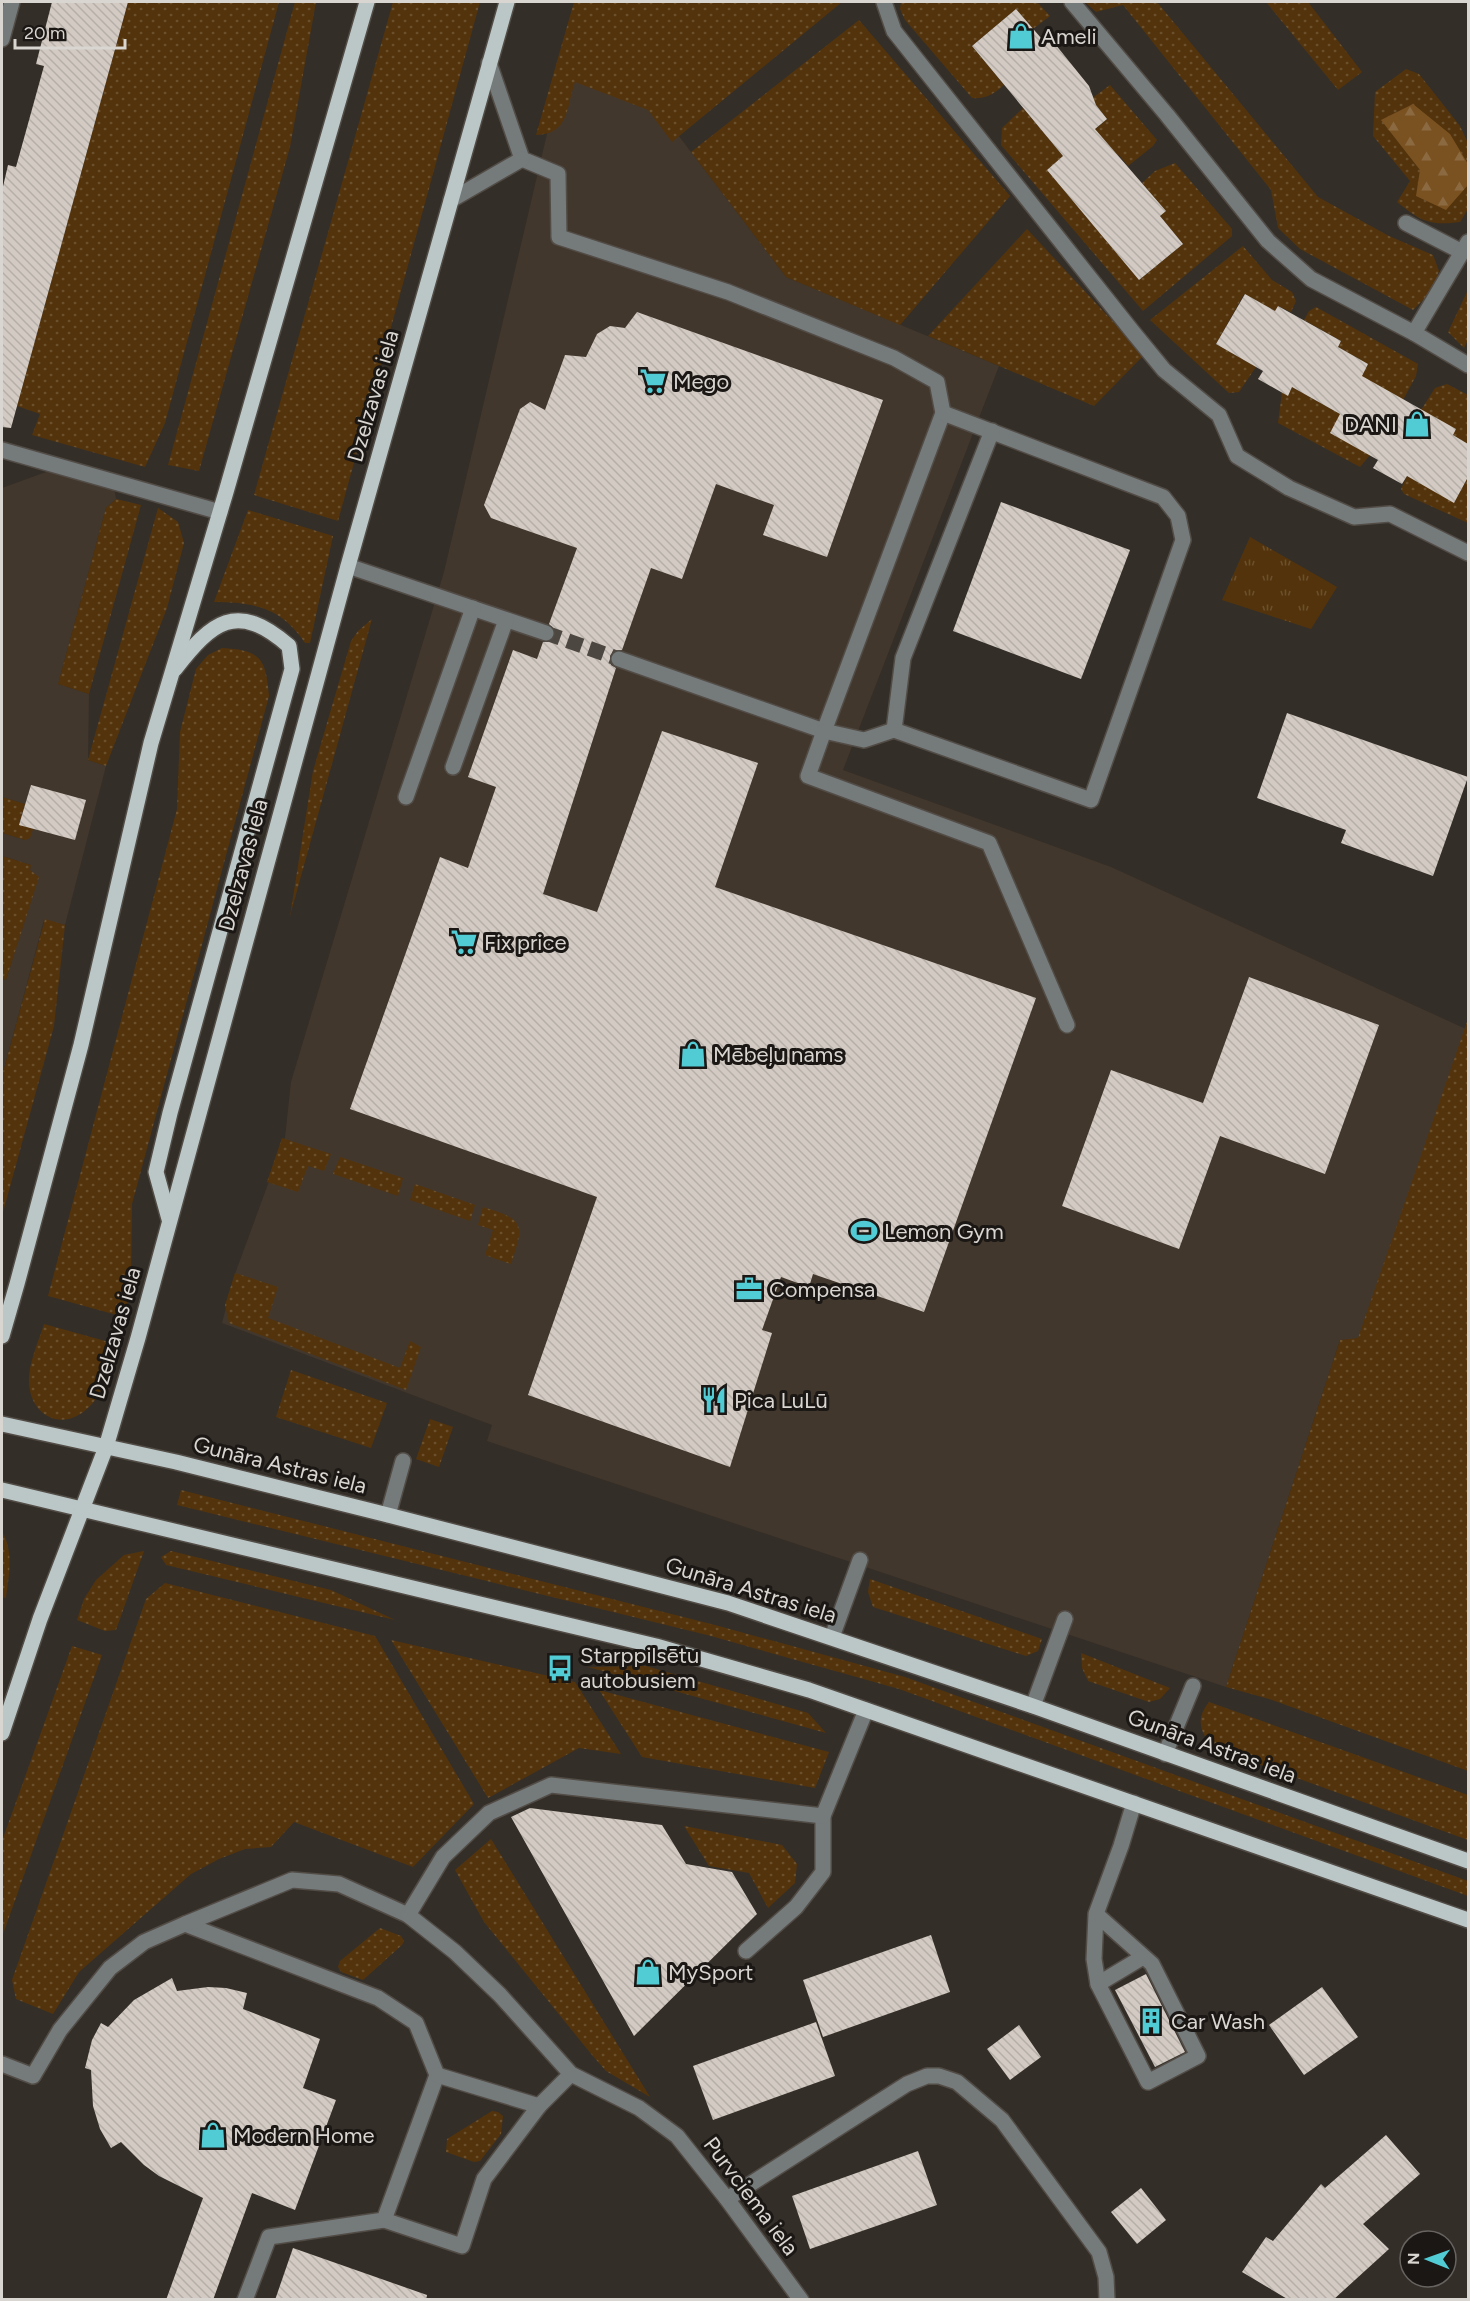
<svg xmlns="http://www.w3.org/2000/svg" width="1470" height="2301" viewBox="0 0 1470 2301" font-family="Figtree,sans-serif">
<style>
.built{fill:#42372c}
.grass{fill:url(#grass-dots)}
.forest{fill:url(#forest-firs)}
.park{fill:url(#park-tufts)}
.building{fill:url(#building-back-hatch)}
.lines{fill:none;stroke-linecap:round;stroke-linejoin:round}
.minor-tunnel{stroke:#4d4741;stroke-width:15;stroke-dasharray:15 8;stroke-linecap:butt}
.minor-casing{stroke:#524c46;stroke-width:18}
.major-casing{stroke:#524c46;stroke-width:18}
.minor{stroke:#757a7b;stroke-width:15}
.major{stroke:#bbc6c6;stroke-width:15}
.labels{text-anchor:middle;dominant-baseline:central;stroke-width:6;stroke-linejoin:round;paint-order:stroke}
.poi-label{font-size:22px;fill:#d9d5d1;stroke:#1a1714;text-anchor:start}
.street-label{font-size:22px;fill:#d9d5d1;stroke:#1a1714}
</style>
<defs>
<pattern id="grass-dots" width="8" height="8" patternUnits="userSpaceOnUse" patternTransform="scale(1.5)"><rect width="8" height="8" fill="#53330b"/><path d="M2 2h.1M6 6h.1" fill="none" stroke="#6b502e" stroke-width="1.8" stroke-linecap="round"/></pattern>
<pattern id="forest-firs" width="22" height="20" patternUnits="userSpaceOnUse" patternTransform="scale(1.5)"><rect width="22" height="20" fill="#7a5222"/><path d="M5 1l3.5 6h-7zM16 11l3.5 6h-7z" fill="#8c6a41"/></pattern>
<pattern id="park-tufts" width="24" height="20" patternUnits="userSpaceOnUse" patternTransform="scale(1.5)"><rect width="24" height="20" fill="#53330b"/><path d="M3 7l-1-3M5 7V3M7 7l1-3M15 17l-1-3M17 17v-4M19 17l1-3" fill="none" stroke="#6b502e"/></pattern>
<pattern id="building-back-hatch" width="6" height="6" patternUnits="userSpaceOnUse" patternTransform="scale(1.5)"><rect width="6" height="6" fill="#d3cbc3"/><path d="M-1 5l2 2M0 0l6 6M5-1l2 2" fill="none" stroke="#b6afa9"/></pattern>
</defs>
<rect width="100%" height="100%" fill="#342e28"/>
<!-- built -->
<g class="built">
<path d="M 563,66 L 653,102 L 786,277 L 999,366 L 843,770 L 1111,867 L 1466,1029 L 1358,1339 L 1340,1340 L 1226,1687 L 487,1441 L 492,1425 L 222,1323 L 235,1274 L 285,1138 L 291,1082 L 444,572 Z"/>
<path d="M 60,467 L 113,482 L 116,499 L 106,508 L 58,684 L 89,694 L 88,760 L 106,766 L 65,925 L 44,920 L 2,1076 L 2,979 L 6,980 L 38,878 L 30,870 L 31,865 L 2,856 L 2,833 L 25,840 L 19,825 L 25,804 L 2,797 L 2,488 Z"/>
</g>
<!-- grass -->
<g class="grass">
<path d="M 128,2 L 279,2 L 165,423 L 145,467 L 32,435 L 40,414 L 17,406 Z"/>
<path d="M 295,2 L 316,2 L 290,147 L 199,471 L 168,465 Z"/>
<path d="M 393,2 L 480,2 L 338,521 L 254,495 Z"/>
<path d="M 574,2 L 842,2 L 672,142 L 648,110 L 575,82 C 566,107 570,134 536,135 Z"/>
<path d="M 901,2 L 1037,2 L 1050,16 L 1033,29 L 1016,9 L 972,46 L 1004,85 C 994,94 986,99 972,98 L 905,20 L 900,9 Z"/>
<path d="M 1085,2 L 1157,2 L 1318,197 L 1389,236 L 1433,255 L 1439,271 L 1432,291 L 1413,310 L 1300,249 L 1278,228 L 1271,190 L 1123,5 L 1096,12 Z"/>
<path d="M 1266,2 L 1308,2 L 1362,72 L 1338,90 Z"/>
<path d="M 859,20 L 1010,196 L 900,325 L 786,277 L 691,152 Z"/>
<path d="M 1406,69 L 1419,74 L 1460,126 L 1468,143 L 1468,209 L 1460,222 C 1428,226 1421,221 1397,202 L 1410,181 L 1373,136 L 1375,92 Z"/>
<path d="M 1110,85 L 1157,140 L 1153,146 L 1128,166 L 1119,155 L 1113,159 L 1091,133 L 1107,119 L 1091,99 Z"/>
<path d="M 1023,108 L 1063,156 L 1047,170 L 1139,280 L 1183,244 L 1160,216 L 1165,211 L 1142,183 L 1155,171 L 1175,163 L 1232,229 L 1232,236 L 1143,311 L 1001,145 L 1002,128 Z"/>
<path d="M 1027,229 L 1144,355 L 1094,406 L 928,336 Z"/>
<path d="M 1243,246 L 1272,280 L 1292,292 L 1296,301 L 1291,312 L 1278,306 L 1275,311 L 1244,294 L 1216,344 L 1256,367 L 1239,392 L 1229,393 L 1150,320 Z"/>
<path d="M 1468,290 L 1468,340 L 1464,348 L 1448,332 Z"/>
<path d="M 1316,307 L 1418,364 L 1416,376 L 1403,400 L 1358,382 L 1368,364 L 1338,347 L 1341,341 L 1304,320 L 1309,311 Z"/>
<path d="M 1447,384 L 1468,395 L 1468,444 L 1453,435 L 1421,410 L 1435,388 Z"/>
<path d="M 1292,387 L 1340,414 L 1370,455 L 1360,467 L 1278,423 L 1282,392 L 1288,395 Z"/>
<path d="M 1407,476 L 1454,502 L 1468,477 L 1468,523 L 1404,494 L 1401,489 Z"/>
<path d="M 116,499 L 141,505 L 89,694 L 58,684 L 106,508 Z"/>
<path d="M 158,508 L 178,522 L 184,543 L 167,608 L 106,766 L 88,760 Z"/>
<path d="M 248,510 L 333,536 L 310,643 L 305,643 C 282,608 254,602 214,602 Z"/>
<path d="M 372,619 L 290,916 L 313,771 L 351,641 L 358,631 Z"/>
<path d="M 222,648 C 261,650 266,659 269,696 L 132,1204 L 131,1286 L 124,1317 L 48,1296 L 177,809 L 180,732 L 196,669 L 208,655 Z"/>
<path d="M 2,797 L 25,804 L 19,824 L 33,829 L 30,838 L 25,840 L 2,833 Z"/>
<path d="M 2,856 L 31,865 L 30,870 L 39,877 L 6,980 L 2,979 Z"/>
<path d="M 45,919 L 65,925 L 54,1026 L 2,1216 L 2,1076 Z"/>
<path d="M 1468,1019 L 1468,1771 L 1269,1699 L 1226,1687 L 1340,1340 L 1358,1338 Z"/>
<path d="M 282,1138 L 331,1154 L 324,1171 L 308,1166 L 298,1192 L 267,1182 Z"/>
<path d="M 340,1157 L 403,1178 L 398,1196 L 333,1174 Z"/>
<path d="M 415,1184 L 475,1205 L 470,1221 L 410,1200 Z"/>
<path d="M 483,1207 C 526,1220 524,1225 511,1264 L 485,1255 L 493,1230 L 478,1225 Z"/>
<path d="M 235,1273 L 278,1287 L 268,1318 L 400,1368 L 410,1341 L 421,1347 L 406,1390 L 229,1323 L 225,1305 Z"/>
<path d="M 44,1324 L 116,1344 C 109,1365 106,1391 89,1407 C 62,1434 27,1415 29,1377 C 30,1360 39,1340 44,1324 Z"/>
<path d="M 291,1370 L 387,1403 L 371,1448 L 276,1417 Z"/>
<path d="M 430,1419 L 453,1427 L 439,1467 L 416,1459 Z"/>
<path d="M 181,1490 L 715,1625 L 905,1677 L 1468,1881 L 1468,1896 L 899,1689 L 711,1636 L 177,1505 Z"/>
<path d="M 2,1531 C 14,1552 9,1575 6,1598 L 2,1597 Z"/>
<path d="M 144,1551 L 116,1630 L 105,1631 L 77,1620 L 84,1599 L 96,1580 L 124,1555 Z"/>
<path d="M 171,1551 L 331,1590 L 395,1620 L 166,1565 L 161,1557 Z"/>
<path d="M 870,1579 L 1042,1639 L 1038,1651 L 1026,1656 L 873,1607 L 868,1592 Z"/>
<path d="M 165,1583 L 375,1636 L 474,1804 L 413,1867 L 294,1822 L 271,1847 L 245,1849 L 219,1859 L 191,1874 L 79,1972 L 53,2014 L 16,1999 L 12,1980 L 146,1599 Z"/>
<path d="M 391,1640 L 575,1682 L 621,1754 L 579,1748 L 488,1798 Z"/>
<path d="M 72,1646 L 102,1655 L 2,1937 L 2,1841 Z"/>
<path d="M 1081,1653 L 1170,1688 L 1160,1699 L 1149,1702 L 1088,1681 L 1082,1668 Z"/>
<path d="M 646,1666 L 808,1713 L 826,1733 L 588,1667 Z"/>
<path d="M 599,1690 L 829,1752 L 815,1788 L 642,1757 Z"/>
<path d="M 1209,1702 L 1468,1795 L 1468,1840 L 1214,1748 C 1200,1733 1195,1719 1209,1702 Z"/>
<path d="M 684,1826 L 782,1845 L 797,1864 L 795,1883 L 768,1908 L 749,1873 L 709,1866 Z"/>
<path d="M 491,1839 L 650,2097 L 606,2071 L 592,2055 L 484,1922 L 455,1870 Z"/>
<path d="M 380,1928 L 401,1936 L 404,1941 L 402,1945 L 363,1980 L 341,1972 L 338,1967 L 340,1961 Z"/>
<path d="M 492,2111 L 498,2112 L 503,2116 L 501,2134 L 480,2161 L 474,2162 L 446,2152 L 447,2139 Z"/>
</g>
<!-- forest -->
<path class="forest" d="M 1413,104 L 1450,134 L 1468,164 L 1468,185 L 1446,210 L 1416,196 L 1420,170 L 1381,120 Z"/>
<!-- park -->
<path class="park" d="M 1250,537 L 1337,587 L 1311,629 L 1222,600 Z"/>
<!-- building -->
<g class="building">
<path d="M 52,2 L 128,2 L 11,428 L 2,427 L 2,191 L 8,165 L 16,167 L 44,66 L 36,64 Z"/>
<path d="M 1016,9 L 1041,38 L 1047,34 L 1089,86 L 1096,105 L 1107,119 L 1095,129 L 1166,211 L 1160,216 L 1183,244 L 1139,280 L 1047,170 L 1063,156 L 972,46 Z"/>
<path d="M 1245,294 L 1275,311 L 1278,306 L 1341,341 L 1338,347 L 1368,364 L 1362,376 L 1456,429 L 1453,435 L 1468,444 L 1468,477 L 1454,503 L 1407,476 L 1402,484 L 1373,468 L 1378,460 L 1330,433 L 1340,414 L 1292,387 L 1288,396 L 1258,379 L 1263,371 L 1216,344 Z"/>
<path d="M 637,312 L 883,400 L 827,557 L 763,535 L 774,505 L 716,484 L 682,579 L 651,568 L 622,650 L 613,651 L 610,656 L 611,665 L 616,668 L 543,894 L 597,912 L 662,731 L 758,763 L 715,887 L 1036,998 L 924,1312 L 813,1274 L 809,1287 L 781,1277 L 762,1330 L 772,1333 L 730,1467 L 528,1395 L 597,1197 L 350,1109 L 440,857 L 468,868 L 496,787 L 468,777 L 513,650 L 537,659 L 543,642 L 548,642 L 555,637 L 555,631 L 549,624 L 577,548 L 491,518 L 484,505 L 520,409 L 530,402 L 545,410 L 565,355 L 586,357 L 597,334 L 610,326 L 625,328 Z"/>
<path d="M 1001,502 L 1130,550 L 1081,679 L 953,631 Z"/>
<path d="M 1287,713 L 1468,777 L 1433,876 L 1341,843 L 1346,830 L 1257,798 Z"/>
<path d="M 31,785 L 86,800 L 75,840 L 19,825 Z"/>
<path d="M 1249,977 L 1379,1025 L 1325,1174 L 1220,1136 L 1179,1249 L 1062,1206 L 1111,1070 L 1203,1103 Z"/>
<path d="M 530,1808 L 662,1825 L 686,1864 L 732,1872 L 757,1914 L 634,2036 L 511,1817 Z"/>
<path d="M 931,1935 L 950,1992 L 823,2037 L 803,1980 Z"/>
<path d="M 1146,1974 L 1185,2052 L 1155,2067 L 1115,1990 Z"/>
<path d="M 172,1978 L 177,1991 L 208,1987 L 226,1988 L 247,1993 L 243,2009 L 320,2039 L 303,2088 L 336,2100 L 295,2210 L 252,2193 L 213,2300 L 166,2300 L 203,2198 L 159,2176 L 144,2165 L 121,2142 L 111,2148 L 100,2129 L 93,2106 L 91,2070 L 85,2068 L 92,2040 L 101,2023 L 108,2027 L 134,2000 Z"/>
<path d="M 1322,1987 L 1358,2037 L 1304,2075 L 1269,2025 Z"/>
<path d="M 816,2022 L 835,2076 L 713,2120 L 693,2066 Z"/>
<path d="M 1019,2025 L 1041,2057 L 1010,2080 L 987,2049 Z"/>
<path d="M 1386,2135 L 1420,2174 L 1363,2224 L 1389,2249 L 1333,2300 L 1289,2300 L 1242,2272 L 1266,2237 L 1273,2241 L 1321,2184 L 1325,2188 Z"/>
<path d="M 918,2151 L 937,2205 L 810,2249 L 792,2196 Z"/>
<path d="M 1141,2188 L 1166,2220 L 1137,2244 L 1111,2212 Z"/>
<path d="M 293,2248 L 427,2295 L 426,2300 L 275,2300 Z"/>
</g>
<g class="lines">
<!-- minor-tunnel -->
<path class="minor-tunnel" d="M 546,633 L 619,659"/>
<!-- minor casing -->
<g class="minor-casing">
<g id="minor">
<path d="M 884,2 L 894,31 L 1132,331 L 1164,370 L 1219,415 L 1237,456 L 1289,488 L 1354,517 L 1390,514 L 1468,553"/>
<path d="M 1072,2 L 1167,115 L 1268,241 L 1311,279 L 1414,333 L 1468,365"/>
<path d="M 2,39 L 12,2"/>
<path d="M 489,63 L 522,159 L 558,174 L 559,237 L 728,292 L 894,358 L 937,382 L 943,413 L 824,731 L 619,659"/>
<path d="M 451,200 L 522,159"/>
<path d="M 1406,223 L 1462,252"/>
<path d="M 1414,333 L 1468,242"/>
<path d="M 943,413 L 1163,497 L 1178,516 L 1183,540 L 1091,800 L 894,730 L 864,740 L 824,731 L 808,776 L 989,843 L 1067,1025"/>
<path d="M 2,450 L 220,512"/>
<path d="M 348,566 L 546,633"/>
<path d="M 894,730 L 903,658 L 992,431"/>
<path d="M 453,767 L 506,620"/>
<path d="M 406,797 L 473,608"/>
<path d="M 388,1515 L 403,1461"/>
<path d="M 832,1637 L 860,1560"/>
<path d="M 1033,1706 L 1065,1619"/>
<path d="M 1165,1754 L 1193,1686"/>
<path d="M 1096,1914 L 1152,1964 L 1198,2056 L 1148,2082 L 1098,1984 L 1094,1959 L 1096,1914 L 1121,1846 L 1134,1803"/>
<path d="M 185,1924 L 378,1998 L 416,2023 L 437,2075 L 384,2220 L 269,2237 L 245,2300"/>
<path d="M 746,1951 L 796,1907 L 823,1872 L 823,1816"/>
<path d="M 1098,1984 L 1143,1957"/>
<path d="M 2,2064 L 33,2076 L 60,2030 L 110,1968 L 144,1942 L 185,1924 L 292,1880 L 339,1884 L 408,1915"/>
<path d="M 437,2075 L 539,2106"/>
<path d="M 727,2199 L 907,2084 L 927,2076 L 939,2076 L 957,2082 L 1002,2120 L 1099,2252 L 1106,2277 L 1107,2300"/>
<path d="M 384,2220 L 462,2246 L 484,2179 L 539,2106 L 571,2074"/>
<path d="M 801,2300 L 727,2199 L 677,2136 L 639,2108 L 571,2074 L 500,1995 L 455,1952 L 408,1915 L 443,1857 L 489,1813 L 551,1785 L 823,1816 L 866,1710"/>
</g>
</g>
<!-- major casing -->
<g class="major-casing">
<g id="major">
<path d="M 169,1219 L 156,1172 L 170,1113 L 292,669 L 289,646 C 236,600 212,622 175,669"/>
<path d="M 2,1336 L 17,1284 L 81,1045 L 151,743 L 226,492 L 367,2"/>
<path d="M 2,1424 L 176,1462 L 388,1515 L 728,1603 L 1033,1706 L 1468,1861"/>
<path d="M 2,1490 L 656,1646 L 809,1690 L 1468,1920"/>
<path d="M 2,1733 L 40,1619 L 106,1447 L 138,1338 L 348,566 L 507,2"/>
</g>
</g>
<!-- minor -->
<use href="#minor" class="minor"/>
<!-- major -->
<use href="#major" class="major"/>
</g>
<!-- icons -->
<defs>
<g id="shop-bare" transform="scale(2.07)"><path d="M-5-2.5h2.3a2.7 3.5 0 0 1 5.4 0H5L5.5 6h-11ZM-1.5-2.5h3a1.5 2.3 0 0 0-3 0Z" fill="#51ccd5" stroke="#1a1714" stroke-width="2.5" paint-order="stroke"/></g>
<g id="supermarket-bare" transform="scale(2.07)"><path d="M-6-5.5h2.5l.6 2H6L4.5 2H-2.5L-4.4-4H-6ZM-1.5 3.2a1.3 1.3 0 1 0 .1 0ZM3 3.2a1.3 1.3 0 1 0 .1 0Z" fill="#51ccd5" stroke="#1a1714" stroke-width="2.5" paint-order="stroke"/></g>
<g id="stadium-bare" transform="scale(2.07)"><path d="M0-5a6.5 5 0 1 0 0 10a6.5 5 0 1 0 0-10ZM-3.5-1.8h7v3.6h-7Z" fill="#51ccd5" stroke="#1a1714" stroke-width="2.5" paint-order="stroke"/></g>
<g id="office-bare" transform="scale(2.07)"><path d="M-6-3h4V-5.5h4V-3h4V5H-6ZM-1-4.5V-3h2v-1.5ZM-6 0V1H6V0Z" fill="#51ccd5" stroke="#1a1714" stroke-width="2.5" paint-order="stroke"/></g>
<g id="restaurant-bare" transform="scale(2.07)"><path d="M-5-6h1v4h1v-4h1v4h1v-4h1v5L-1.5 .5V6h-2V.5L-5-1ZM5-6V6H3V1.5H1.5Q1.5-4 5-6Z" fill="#51ccd5" stroke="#1a1714" stroke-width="2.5" paint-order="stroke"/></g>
<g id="bus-bare" transform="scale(2.07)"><path d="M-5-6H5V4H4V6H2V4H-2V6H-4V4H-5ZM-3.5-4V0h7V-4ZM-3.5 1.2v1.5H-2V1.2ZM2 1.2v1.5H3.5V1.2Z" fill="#51ccd5" stroke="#1a1714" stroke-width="2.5" paint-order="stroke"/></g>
<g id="building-bare" transform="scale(2.07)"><path d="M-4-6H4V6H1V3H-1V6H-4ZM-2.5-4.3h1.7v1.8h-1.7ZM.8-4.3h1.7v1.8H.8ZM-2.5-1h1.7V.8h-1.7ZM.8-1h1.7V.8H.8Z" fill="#51ccd5" stroke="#1a1714" stroke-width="2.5" paint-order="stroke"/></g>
</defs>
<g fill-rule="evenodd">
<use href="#shop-bare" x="1021" y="36"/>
<use href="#supermarket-bare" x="653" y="381"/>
<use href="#shop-bare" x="1417" y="424"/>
<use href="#supermarket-bare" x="464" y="942"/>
<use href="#shop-bare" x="693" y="1054"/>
<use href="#stadium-bare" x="864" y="1231"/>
<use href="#office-bare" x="749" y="1289"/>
<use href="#restaurant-bare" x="714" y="1400"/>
<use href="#bus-bare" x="560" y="1668"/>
<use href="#shop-bare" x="648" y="1972"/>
<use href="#building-bare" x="1151" y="2021"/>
<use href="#shop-bare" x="213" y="2135"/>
</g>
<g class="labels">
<!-- poi labels -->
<g class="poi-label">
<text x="1041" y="36">Ameli</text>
<text x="673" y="381">Mego</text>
<text x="1397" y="424" text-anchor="end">DANI</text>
<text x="484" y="942">Fix price</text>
<text x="713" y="1054">Mēbeļu nams</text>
<text x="884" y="1231">Lemon Gym</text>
<text x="769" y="1289">Compensa</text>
<text x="734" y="1400">Pica LuLū</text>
<text x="580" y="1655">Starppilsētu<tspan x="580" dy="25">autobusiem</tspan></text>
<text x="668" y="1972">MySport</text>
<text x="1171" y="2021">Car Wash</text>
<text x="233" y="2135">Modern Home</text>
</g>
<!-- street labels -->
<g class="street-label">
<text transform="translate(373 396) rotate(-74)">Dzelzavas iela</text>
<text transform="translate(243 865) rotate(-75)">Dzelzavas iela</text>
<text transform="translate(115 1333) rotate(-74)">Dzelzavas iela</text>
<text transform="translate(280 1465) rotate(14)">Gunāra Astras iela</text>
<text transform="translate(751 1590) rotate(17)">Gunāra Astras iela</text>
<text transform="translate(1212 1746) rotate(20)">Gunāra Astras iela</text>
<text transform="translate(751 2196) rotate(53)">Purvciema iela</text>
</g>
</g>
<!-- border -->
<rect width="1470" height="2301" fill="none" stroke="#d9d5d1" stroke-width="6"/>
<!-- north arrow -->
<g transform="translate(1428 2259) rotate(271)"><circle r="28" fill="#1a1714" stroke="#666360" stroke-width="1.5"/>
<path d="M0-4.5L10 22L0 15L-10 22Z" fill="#51ccd5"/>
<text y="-9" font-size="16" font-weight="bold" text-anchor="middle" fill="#d9d5d1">N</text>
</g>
<!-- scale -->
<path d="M15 39v9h110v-9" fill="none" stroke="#d9d5d1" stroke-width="3"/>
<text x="24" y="39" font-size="18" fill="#d9d5d1" stroke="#1a1714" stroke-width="4.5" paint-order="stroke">20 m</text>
</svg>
